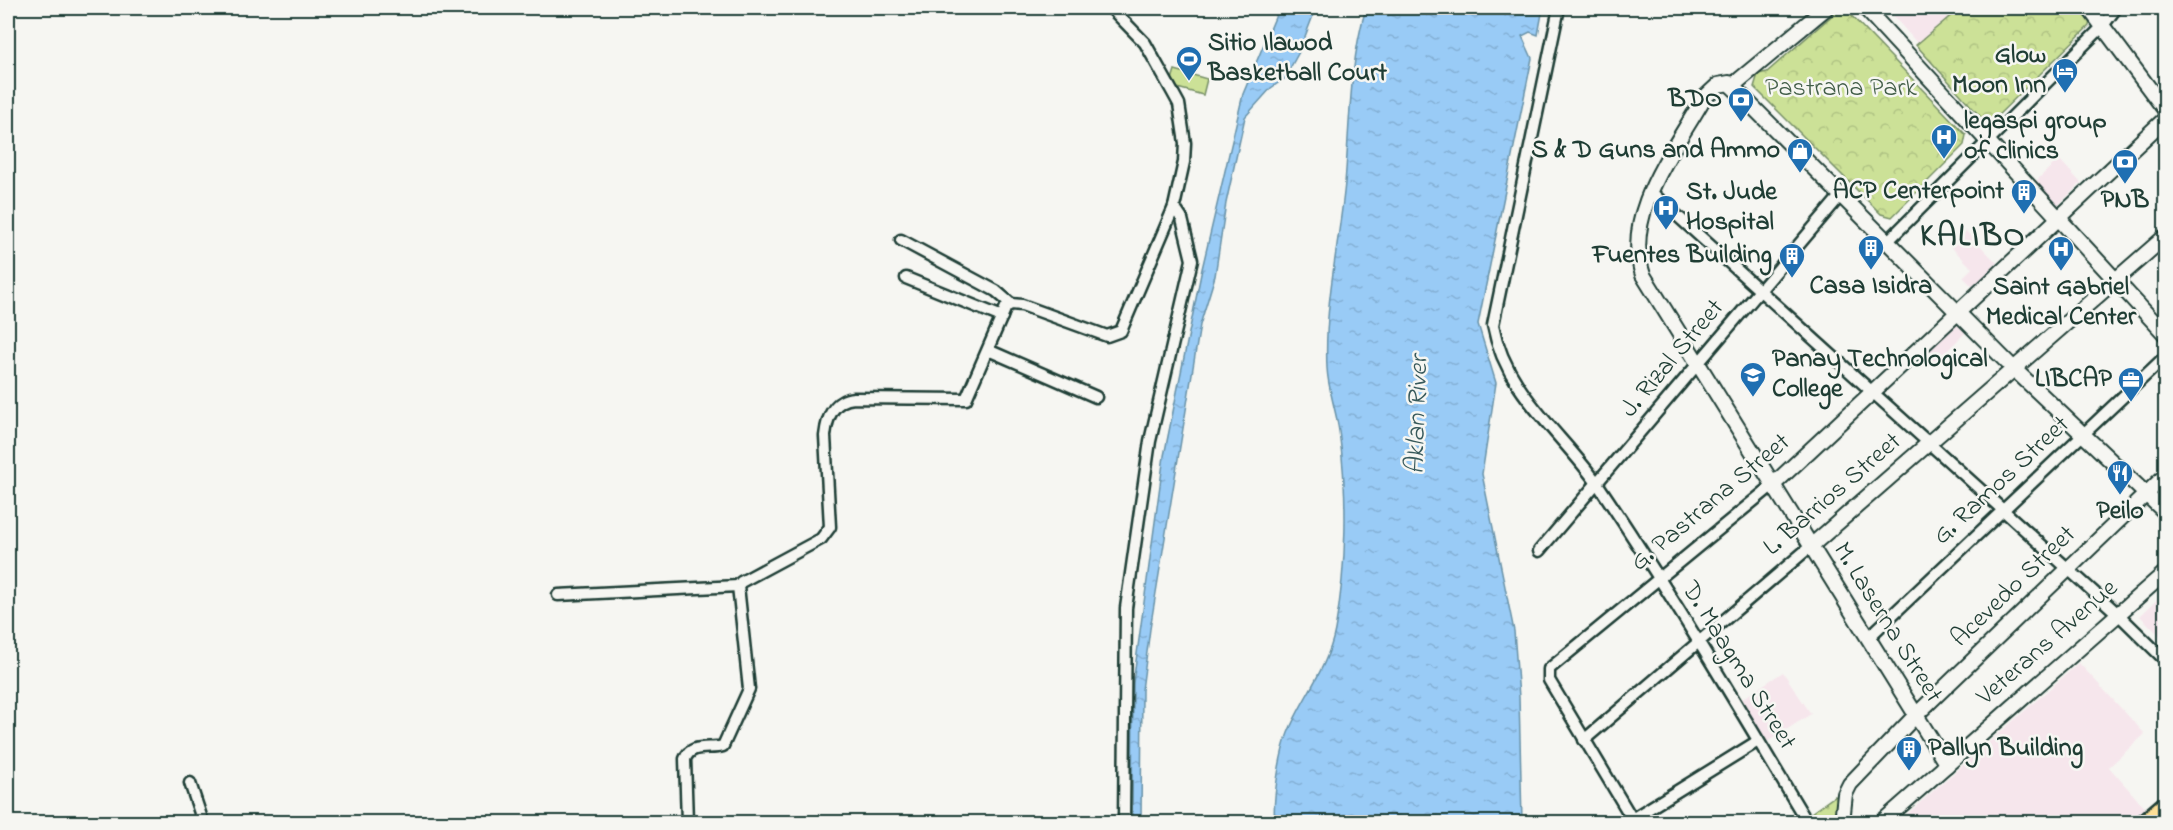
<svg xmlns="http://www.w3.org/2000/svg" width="2173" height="830" viewBox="0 0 2173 830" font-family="'Indie Flower',sans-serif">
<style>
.built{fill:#f6e6ec}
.park{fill:url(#park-crowns);stroke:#768f66;stroke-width:1.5}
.pitch{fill:#cce197;stroke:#768f66;stroke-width:1.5}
.water{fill:url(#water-ripples);stroke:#6892a8;stroke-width:1.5}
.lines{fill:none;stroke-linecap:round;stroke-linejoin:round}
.minor-casing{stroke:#1f3d34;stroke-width:15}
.tertiary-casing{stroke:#1f3d34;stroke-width:18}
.primary-casing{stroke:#1f3d34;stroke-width:21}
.minor{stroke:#f6f6f2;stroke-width:10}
.tertiary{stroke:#f6f6f2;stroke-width:14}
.primary{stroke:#fcde96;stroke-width:16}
.labels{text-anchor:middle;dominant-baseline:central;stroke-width:5;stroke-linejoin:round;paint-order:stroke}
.poi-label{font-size:26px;font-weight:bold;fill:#1f3d34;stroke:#f6f6f2;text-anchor:end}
.park-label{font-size:26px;fill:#425e48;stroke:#f6f6f2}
.street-label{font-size:26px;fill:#1f3d34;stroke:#f6f6f2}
.water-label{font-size:27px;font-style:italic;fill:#37595b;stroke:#f6f6f2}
.district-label{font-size:32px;font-weight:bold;letter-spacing:1.5px;fill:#1f3d34;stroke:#f6f6f2}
</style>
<defs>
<pattern id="park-crowns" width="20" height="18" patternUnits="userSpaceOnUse" patternTransform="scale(1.5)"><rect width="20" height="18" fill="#cce197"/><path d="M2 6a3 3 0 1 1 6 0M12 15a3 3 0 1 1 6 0" fill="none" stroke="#afc283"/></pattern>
<pattern id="water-ripples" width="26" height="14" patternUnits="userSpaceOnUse" patternTransform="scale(1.5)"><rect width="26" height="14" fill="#99cbf6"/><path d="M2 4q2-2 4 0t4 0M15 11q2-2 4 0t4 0" fill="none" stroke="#83afd4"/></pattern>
</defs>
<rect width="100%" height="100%" fill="#f6f6f2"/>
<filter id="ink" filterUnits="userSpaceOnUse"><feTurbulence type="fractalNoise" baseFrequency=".0167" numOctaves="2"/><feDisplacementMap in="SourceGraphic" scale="12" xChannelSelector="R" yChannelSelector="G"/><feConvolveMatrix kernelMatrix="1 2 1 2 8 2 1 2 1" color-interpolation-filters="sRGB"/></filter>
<g filter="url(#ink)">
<!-- built -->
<g class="built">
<path d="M 1886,8 L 1961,8 L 1918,44 Z"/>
<path d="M 2059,159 L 2081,183 L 2058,205 L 2035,182 Z"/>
<path d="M 1966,231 L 1997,263 L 1973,287 L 1963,277 L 1972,268 L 1950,246 Z"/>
<path d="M 1956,324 L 1965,333 L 1935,363 L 1925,354 Z"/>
<path d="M 2165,592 L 2165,641 L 2140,616 Z"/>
<path d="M 2079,663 L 2145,734 L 2109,767 L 2145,808 L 2128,822 L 1898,822 Z"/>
<path d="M 1783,672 L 1811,714 L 1767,742 L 1739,701 Z"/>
</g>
<!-- park -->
<g class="park">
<path d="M 1960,8 L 2080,8 L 2090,19 L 2089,26 L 1988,125 L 1916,45 Z"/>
<path d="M 1846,10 L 1966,135 L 1964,145 L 1892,217 L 1881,214 L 1754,87 L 1758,74 L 1767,72 L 1836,12 Z"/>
<path d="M 1835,796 L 1838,798 L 1837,822 L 1814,822 L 1811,813 Z"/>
</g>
<!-- pitch -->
<path class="pitch" d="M 1175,70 L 1207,79 L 1203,95 L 1170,86 Z"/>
<!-- water -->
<g class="water">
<path d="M 1279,8 L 1316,8 L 1299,52 L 1284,79 L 1271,88 L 1245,117 L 1226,203 L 1215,276 L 1200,325 L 1150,629 L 1142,690 L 1141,822 L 1132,822 L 1133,683 L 1164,456 L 1202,269 L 1243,94 Z"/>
<path d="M 1366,8 L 1543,8 L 1538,35 L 1530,32 L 1522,36 L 1532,58 L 1478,324 L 1496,383 L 1482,474 L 1514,631 L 1519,697 L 1522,822 L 1275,822 C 1272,802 1280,753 1288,733 C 1302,698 1328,668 1335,630 C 1347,566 1348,495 1339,431 C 1336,410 1328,389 1327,368 C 1324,305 1339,245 1345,183 C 1350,124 1349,65 1366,8 Z"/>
</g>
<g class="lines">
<!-- minor casing -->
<g class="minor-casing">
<g id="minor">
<path d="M 1559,8 L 1493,325 C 1505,392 1562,433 1599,486 C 1673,596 1740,710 1807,822"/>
<path d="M 1651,192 L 2118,614 L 2166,661"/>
<path d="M 901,240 L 996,291 L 1011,304"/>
<path d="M 1887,242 L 2102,27 L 2116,8"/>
<path d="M 906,278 L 1002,317"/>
<path d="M 988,350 L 1096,397"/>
<path d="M 1539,551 L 1841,195"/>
<path d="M 558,595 L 738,586"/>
<path d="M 1868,638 L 2166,356"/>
<path d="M 1584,740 L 1811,546"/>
<path d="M 190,783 L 203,822"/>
<path d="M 1632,819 L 1758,741"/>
<path d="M 687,822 L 685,759 C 691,743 709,750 723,746 L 749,689 L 738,586 L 741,582 L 821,539 L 830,527 L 825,436 C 827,417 833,400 854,398 L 966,399 L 1006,307 L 1011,304 L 1022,305 L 1107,336 L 1121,331 L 1174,207 L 1184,162 L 1185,143 L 1179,104 L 1173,93 L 1145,43 L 1111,8"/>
<path d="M 1124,822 L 1126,608 L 1150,441 L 1192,260 L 1182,219 L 1174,207"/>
<path d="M 1634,822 L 1549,680 L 1549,669 L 1773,485"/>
</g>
</g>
<!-- tertiary casing -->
<g class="tertiary-casing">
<g id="tertiary">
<path d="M 1865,8 L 2166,335"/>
<path d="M 2089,8 L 2166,111"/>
<path d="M 1732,86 L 1826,8"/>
<path d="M 1773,485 L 2166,118"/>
<path d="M 1811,546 L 2166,236"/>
<path d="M 1947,765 L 1643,275 C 1622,214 1674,151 1703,99 L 1718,85 L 1729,83 L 2014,369 L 2166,513"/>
<path d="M 1842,822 L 1845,794 L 1850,784 L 1916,715 L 2166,475"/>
<path d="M 1882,822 L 2166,572"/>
</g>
</g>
<!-- primary casing -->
<g class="primary-casing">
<path id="primary" d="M 2145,822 L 2166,804"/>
</g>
<!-- minor -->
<use href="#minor" class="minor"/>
<!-- tertiary -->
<use href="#tertiary" class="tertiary"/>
<!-- primary -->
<use href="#primary" class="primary"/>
</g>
</g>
<!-- icons -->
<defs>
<g id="stadium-pin" transform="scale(1.35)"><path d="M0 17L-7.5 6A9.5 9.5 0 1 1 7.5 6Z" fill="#1f6fb2" stroke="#f6f6f2"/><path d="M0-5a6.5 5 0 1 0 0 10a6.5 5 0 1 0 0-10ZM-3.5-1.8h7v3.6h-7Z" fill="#fff"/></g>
<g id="hotel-pin" transform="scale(1.35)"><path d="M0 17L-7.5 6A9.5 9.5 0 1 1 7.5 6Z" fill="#1f6fb2" stroke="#f6f6f2"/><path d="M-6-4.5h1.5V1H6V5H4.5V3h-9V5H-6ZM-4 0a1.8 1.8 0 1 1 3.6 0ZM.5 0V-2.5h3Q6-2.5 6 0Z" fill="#fff"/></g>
<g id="bank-pin" transform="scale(1.35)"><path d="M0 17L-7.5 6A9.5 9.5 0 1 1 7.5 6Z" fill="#1f6fb2" stroke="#f6f6f2"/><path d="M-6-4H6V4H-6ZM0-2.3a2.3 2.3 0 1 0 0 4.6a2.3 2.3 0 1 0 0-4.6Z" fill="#fff"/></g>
<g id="hospital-pin" transform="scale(1.35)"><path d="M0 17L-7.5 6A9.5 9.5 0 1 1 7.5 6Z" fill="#1f6fb2" stroke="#f6f6f2"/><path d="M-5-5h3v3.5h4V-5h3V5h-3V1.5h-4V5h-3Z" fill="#fff"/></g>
<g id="shop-pin" transform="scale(1.35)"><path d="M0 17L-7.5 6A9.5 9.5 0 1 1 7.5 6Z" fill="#1f6fb2" stroke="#f6f6f2"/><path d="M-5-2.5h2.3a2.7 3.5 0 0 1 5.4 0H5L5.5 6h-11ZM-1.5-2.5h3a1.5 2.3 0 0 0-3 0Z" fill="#fff"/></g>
<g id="building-pin" transform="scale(1.35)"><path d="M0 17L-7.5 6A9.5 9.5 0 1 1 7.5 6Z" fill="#1f6fb2" stroke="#f6f6f2"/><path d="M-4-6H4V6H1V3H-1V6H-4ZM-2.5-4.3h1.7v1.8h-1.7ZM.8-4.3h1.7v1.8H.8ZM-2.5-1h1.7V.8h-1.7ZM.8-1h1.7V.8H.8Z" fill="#fff"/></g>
<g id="university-pin" transform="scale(1.35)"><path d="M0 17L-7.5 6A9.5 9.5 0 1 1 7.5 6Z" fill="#1f6fb2" stroke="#f6f6f2"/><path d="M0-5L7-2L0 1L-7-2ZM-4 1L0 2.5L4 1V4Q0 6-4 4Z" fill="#fff"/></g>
<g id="office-pin" transform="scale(1.35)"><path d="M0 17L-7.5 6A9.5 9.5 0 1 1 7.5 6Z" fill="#1f6fb2" stroke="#f6f6f2"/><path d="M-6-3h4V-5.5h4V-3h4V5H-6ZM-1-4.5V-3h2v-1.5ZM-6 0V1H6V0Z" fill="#fff"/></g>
<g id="restaurant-pin" transform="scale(1.35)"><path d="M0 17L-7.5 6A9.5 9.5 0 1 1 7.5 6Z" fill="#1f6fb2" stroke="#f6f6f2"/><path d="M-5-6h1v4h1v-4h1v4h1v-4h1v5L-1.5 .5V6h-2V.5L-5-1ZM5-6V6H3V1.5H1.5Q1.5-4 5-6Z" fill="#fff"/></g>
</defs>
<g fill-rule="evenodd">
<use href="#stadium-pin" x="1189" y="59"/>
<use href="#hotel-pin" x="2065" y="71"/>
<use href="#bank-pin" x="1741" y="100"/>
<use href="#hospital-pin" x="1944" y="137"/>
<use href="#shop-pin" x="1800" y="151"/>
<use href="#bank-pin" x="2125" y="162"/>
<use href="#building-pin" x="2024" y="192"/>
<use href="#hospital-pin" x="1666" y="208"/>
<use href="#building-pin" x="1871" y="248"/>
<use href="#hospital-pin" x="2061" y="249"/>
<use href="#building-pin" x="1792" y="256"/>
<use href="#university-pin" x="1753" y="375"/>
<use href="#office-pin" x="2131" y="380"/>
<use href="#restaurant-pin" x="2120" y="473"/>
<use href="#building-pin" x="1909" y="749"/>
</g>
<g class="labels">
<!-- poi labels -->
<g class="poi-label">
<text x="1208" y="44" text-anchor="start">Sitio Ilawod<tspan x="1208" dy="30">Basketball Court</tspan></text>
<text x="2046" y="56">Glow<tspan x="2046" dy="30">Moon Inn</tspan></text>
<text x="1722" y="100">BDO</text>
<text x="1964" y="122" text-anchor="start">legaspi group<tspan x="1964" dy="30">of clinics</tspan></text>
<text x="1780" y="151">S &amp; D Guns and Ammo</text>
<text x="2004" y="192">ACP Centerpoint</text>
<text x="1686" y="193" text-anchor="start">St. Jude<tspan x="1686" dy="30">Hospital</tspan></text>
<text x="2125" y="201" text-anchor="middle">PNB</text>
<text x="1772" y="256">Fuentes Building</text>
<text x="1871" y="287" text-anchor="middle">Casa Isidra</text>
<text x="2061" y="288" text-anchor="middle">Saint Gabriel<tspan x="2061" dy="30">Medical Center</tspan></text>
<text x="1772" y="360" text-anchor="start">Panay Technological<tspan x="1772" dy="30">College</tspan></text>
<text x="2112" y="380">LIBCAP</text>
<text x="2120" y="512" text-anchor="middle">Peilo</text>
<text x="1928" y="749" text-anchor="start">Pallyn Building</text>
</g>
<!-- park labels -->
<g class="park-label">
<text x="1841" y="89">Pastrana Park</text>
</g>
<!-- street labels -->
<g class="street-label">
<text transform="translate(1673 359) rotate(-50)">J. Rizal Street</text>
<text transform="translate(2002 481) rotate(-43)">G. Ramos Street</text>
<text transform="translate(1833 495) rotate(-41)">L. Barrios Street</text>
<text transform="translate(1711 503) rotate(-40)">G. Pastrana Street</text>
<text transform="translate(2014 587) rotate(-44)">Acevedo Street</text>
<text transform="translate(1887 623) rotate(58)">M. Laserna Street</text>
<text transform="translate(2048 643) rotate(-41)">Veterans Avenue</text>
<text transform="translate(1738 666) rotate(58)">D. Maagma Street</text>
</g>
<!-- water labels -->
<g class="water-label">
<text transform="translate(1418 415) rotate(-88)">Aklan River</text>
</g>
<!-- district labels -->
<g class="district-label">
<text x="1973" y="237">KALIBO</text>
</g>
</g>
<!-- margin -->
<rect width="2173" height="830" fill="none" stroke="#f6f6f2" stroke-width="30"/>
<rect x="15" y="15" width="2143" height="800" fill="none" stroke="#1f3d34" stroke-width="2" filter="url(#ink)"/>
</svg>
